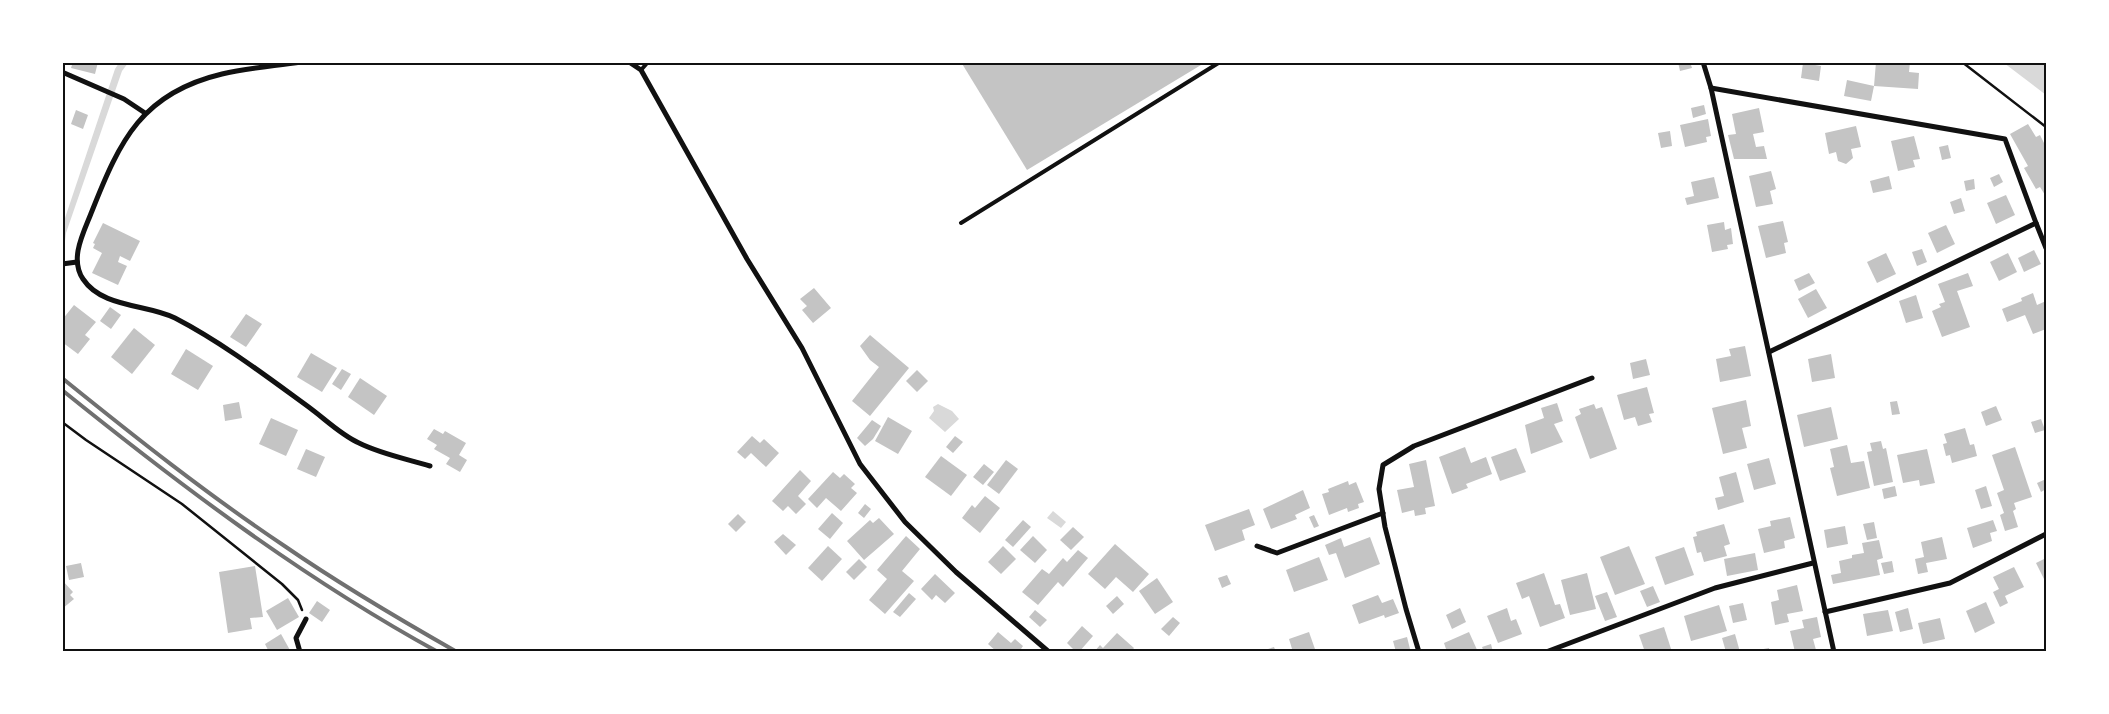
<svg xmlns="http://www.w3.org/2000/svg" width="2109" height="714" viewBox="0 0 2109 714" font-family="Figtree,sans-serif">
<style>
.water{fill:#d9d9d9}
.building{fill:#c4c4c4}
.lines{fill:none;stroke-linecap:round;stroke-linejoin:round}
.path{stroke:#111;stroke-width:2.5}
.service{stroke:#111;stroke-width:4}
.minor{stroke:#111;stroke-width:5}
.rail{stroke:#707070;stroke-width:4}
.neatline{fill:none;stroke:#111;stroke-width:2}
</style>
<rect width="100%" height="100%" fill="#fff"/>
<!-- water -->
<g class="water">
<path d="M 119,63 L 128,63 L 122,71 L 66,233 L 63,257 L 63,224 L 115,69 Z"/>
<path d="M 2004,63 L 2046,63 L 2046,95 Z"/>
<path d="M 938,404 L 952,411 L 959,419 L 945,432 L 929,418 L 934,411 L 933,407 Z"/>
<path d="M 1053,511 L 1066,522 L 1061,528 L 1047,518 Z"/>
</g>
<!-- building -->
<g class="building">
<path d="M 73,62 L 98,62 L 95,74 L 71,68 Z"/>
<path d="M 961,62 L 1206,62 L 1027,170 Z"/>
<path d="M 1678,62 L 1690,62 L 1692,68 L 1680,71 Z"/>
<path d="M 1876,62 L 1910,62 L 1909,72 L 1919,73 L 1918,89 L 1874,86 Z"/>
<path d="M 1803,63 L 1821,66 L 1819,81 L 1801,78 Z"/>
<path d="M 1847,80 L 1874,86 L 1871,101 L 1844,96 Z"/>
<path d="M 1704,105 L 1706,114 L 1693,118 L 1691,108 Z"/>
<path d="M 1759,108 L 1764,132 L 1753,134 L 1756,147 L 1764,146 L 1767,159 L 1734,159 L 1728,135 L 1736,134 L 1732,114 Z"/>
<path d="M 76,110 L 88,115 L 83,129 L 71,124 Z"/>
<path d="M 1708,119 L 1711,136 L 1706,137 L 1707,142 L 1685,147 L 1680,125 Z"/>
<path d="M 2028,124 L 2036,137 L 2040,135 L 2046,147 L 2045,195 L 2040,187 L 2036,189 L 2024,168 L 2028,166 L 2010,134 Z"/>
<path d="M 1856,126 L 1861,147 L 1851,149 L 1853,158 L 1846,164 L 1838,161 L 1836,152 L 1829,154 L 1825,133 Z"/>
<path d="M 1670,131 L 1672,146 L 1661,148 L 1658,133 Z"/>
<path d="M 1914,136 L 1920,159 L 1913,160 L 1915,167 L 1898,171 L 1891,141 Z"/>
<path d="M 1948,145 L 1951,158 L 1942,160 L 1939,147 Z"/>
<path d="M 1771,171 L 1776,189 L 1770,191 L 1773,204 L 1756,207 L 1749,176 Z"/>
<path d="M 1999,174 L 2003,182 L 1994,187 L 1990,178 Z"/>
<path d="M 1889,176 L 1892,189 L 1873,193 L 1870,181 Z"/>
<path d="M 1714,177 L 1719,198 L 1687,205 L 1685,198 L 1694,196 L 1691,182 Z"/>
<path d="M 1974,179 L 1975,189 L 1966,191 L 1964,181 Z"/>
<path d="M 2006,195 L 2015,215 L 1996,224 L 1987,203 Z"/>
<path d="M 1961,198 L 1965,211 L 1954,214 L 1950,202 Z"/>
<path d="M 1783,221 L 1788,242 L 1784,243 L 1786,253 L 1766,258 L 1758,226 Z"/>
<path d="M 1724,222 L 1725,230 L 1731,228 L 1733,244 L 1727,245 L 1728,249 L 1712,252 L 1707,225 Z"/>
<path d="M 103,223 L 140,241 L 130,261 L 120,256 L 118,262 L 127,266 L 118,285 L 92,273 L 102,253 L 93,248 L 95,244 L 93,243 Z"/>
<path d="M 1946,225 L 1955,244 L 1937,253 L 1928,233 Z"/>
<path d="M 1922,249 L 1927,262 L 1917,266 L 1912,252 Z"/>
<path d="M 2034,250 L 2041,264 L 2024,272 L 2018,258 Z"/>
<path d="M 1886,253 L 1896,274 L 1877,283 L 1867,262 Z"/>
<path d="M 2008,253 L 2017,272 L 1999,281 L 1990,262 Z"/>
<path d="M 1809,273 L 1815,283 L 1799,291 L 1794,280 Z"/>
<path d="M 1968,273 L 1973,286 L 1957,291 L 1970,327 L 1942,337 L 1932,311 L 1941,307 L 1939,304 L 1945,302 L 1938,284 Z"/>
<path d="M 814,288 L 831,308 L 813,323 L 802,310 L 807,306 L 800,299 Z"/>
<path d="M 1816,289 L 1827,308 L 1808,318 L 1798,299 Z"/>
<path d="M 2033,293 L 2037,305 L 2046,301 L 2046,329 L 2033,334 L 2025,315 L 2007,322 L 2002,309 L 2022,301 L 2021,298 Z"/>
<path d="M 1916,295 L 1923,318 L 1906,323 L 1899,301 Z"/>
<path d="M 74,305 L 96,322 L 85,335 L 90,339 L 78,354 L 62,342 L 62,320 Z"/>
<path d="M 110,307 L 121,315 L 111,329 L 100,321 Z"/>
<path d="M 246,314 L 262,324 L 246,347 L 230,337 Z"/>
<path d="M 134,328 L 155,345 L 132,374 L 111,357 Z"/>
<path d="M 870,335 L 909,368 L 870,416 L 852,401 L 879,367 L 870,360 L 860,346 Z"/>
<path d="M 1745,346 L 1751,376 L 1720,382 L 1716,359 L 1731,356 L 1729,349 Z"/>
<path d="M 186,349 L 213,366 L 198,390 L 171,374 Z"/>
<path d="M 311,353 L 337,368 L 322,392 L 297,377 Z"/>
<path d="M 1831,354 L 1835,378 L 1812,382 L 1808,359 Z"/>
<path d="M 1646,359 L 1650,375 L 1633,379 L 1630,363 Z"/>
<path d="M 342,369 L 351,374 L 341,390 L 332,384 Z"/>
<path d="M 917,370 L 928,381 L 917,392 L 906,381 Z"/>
<path d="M 360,378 L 387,396 L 374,415 L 348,397 Z"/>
<path d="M 1647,387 L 1654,413 L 1649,414 L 1652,422 L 1638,426 L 1635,417 L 1624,420 L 1617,395 Z"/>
<path d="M 1746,400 L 1751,426 L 1742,428 L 1747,448 L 1723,454 L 1712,408 Z"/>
<path d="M 1897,401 L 1900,414 L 1892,415 L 1890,402 Z"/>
<path d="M 239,402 L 242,418 L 225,421 L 223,405 Z"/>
<path d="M 1557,403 L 1563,421 L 1554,424 L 1563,442 L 1531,454 L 1525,425 L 1544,418 L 1541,408 Z"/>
<path d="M 1594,404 L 1596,409 L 1602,407 L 1617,449 L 1590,459 L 1575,417 L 1581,414 L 1579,409 Z"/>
<path d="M 1996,406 L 2002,420 L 1986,426 L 1981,412 Z"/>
<path d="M 1831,407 L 1838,439 L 1804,447 L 1797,415 Z"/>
<path d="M 888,417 L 912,431 L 898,454 L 875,441 Z"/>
<path d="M 271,418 L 298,430 L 286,456 L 259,444 Z"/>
<path d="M 2041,419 L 2045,430 L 2035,433 L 2031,422 Z"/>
<path d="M 872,420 L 881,426 L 873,439 L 865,446 L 857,438 Z"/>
<path d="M 1965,428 L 1970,445 L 1974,444 L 1977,456 L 1952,463 L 1950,455 L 1946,456 L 1943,444 L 1947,443 L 1944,434 Z"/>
<path d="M 434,429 L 443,434 L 445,431 L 466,443 L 459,455 L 467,460 L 460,472 L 446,464 L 450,458 L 434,449 L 437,445 L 427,439 Z"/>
<path d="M 752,436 L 760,443 L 764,439 L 779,453 L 766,467 L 751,453 L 745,459 L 737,452 Z"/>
<path d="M 955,436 L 963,442 L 953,453 L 946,447 Z"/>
<path d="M 1881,441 L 1883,449 L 1886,448 L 1893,482 L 1874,486 L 1867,452 L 1872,451 L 1870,443 Z"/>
<path d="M 1847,445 L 1851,463 L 1864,461 L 1870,488 L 1837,496 L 1830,468 L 1834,467 L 1830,449 Z"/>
<path d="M 1465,447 L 1471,463 L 1486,457 L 1492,474 L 1466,484 L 1468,488 L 1452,494 L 1439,457 Z"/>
<path d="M 2015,447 L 2032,497 L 2014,503 L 2016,509 L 2013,511 L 2018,527 L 2005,531 L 2000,515 L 2004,513 L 1997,493 L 2004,490 L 1992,455 Z"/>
<path d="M 1516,448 L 1526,472 L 1500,481 L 1491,457 Z"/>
<path d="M 306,449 L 325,457 L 316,477 L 297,469 Z"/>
<path d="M 1927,449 L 1935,483 L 1920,486 L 1919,480 L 1903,483 L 1897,455 Z"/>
<path d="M 941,456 L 967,475 L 951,496 L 925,477 Z"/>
<path d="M 1769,458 L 1776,484 L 1754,490 L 1747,464 Z"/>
<path d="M 1006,460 L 1018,469 L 999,494 L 987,485 Z"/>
<path d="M 1426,460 L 1435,506 L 1425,508 L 1426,514 L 1415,516 L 1414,510 L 1402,513 L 1397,490 L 1414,487 L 1409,464 Z"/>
<path d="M 984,464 L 994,472 L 983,485 L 973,477 Z"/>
<path d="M 800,470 L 811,481 L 798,496 L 806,504 L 796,514 L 788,506 L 783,511 L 772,501 Z"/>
<path d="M 833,472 L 840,478 L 844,474 L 855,484 L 851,488 L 857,493 L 841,511 L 826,498 L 817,508 L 808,499 Z"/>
<path d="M 1736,472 L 1744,502 L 1718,510 L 1715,498 L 1724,496 L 1719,477 Z"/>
<path d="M 2046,479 L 2046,489 L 2041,492 L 2037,483 Z"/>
<path d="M 1348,481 L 1349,485 L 1356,482 L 1364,502 L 1358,504 L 1359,508 L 1348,512 L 1347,508 L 1329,515 L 1322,494 L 1329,492 L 1328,489 Z"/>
<path d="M 1895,486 L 1897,496 L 1884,499 L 1882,489 Z"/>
<path d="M 1986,486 L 1992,506 L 1981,509 L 1975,490 Z"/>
<path d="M 1303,490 L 1310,508 L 1295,515 L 1297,519 L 1271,529 L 1263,509 Z"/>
<path d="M 985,496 L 1000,508 L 980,533 L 962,518 L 972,505 L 975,508 Z"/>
<path d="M 865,504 L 871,509 L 864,518 L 858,513 Z"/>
<path d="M 1249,509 L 1255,525 L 1242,530 L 1245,540 L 1215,551 L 1205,525 Z"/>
<path d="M 832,513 L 843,523 L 830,539 L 818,529 Z"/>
<path d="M 738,514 L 746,522 L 736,532 L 728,524 Z"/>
<path d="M 1314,515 L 1319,526 L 1314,528 L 1309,517 Z"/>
<path d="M 1790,517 L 1795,538 L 1784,541 L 1785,548 L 1764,553 L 1758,529 L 1771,526 L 1770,521 Z"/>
<path d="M 879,518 L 894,534 L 864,560 L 847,541 L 870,520 L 873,523 Z"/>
<path d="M 1023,520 L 1031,527 L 1013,547 L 1005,540 Z"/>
<path d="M 1993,520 L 1997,531 L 1990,533 L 1992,541 L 1973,548 L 1967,528 Z"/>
<path d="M 1874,522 L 1877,538 L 1867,540 L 1863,524 Z"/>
<path d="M 1724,524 L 1730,544 L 1724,546 L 1727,556 L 1704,562 L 1701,552 L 1697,553 L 1693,537 L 1697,536 L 1696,532 Z"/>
<path d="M 1845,526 L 1848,544 L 1827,548 L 1824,530 Z"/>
<path d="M 1073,527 L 1084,537 L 1071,550 L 1060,540 Z"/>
<path d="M 783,534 L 796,545 L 786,555 L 774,542 Z"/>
<path d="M 906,536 L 920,549 L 902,571 L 914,581 L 885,614 L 869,600 L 887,579 L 877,570 Z"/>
<path d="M 1033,536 L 1047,550 L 1035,563 L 1020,550 Z"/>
<path d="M 1370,537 L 1380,564 L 1345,578 L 1336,553 L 1329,555 L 1325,545 L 1341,538 L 1344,547 Z"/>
<path d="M 1942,537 L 1947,559 L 1926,563 L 1928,572 L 1918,574 L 1915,559 L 1924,557 L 1921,542 Z"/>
<path d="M 1879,540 L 1883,558 L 1877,560 L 1880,575 L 1833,584 L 1831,575 L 1841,573 L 1839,561 L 1852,558 L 1852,555 L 1864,553 L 1862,543 Z"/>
<path d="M 1115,544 L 1149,574 L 1133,592 L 1116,577 L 1105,589 L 1088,574 Z"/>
<path d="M 828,546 L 842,559 L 822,581 L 808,568 Z"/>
<path d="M 1003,546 L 1016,559 L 1001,574 L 988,562 Z"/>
<path d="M 1629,546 L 1645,584 L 1615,595 L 1600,557 Z"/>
<path d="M 1684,547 L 1694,575 L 1665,585 L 1655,557 Z"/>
<path d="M 1078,550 L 1088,558 L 1063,587 L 1058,582 L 1038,605 L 1022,592 L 1042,569 L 1049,574 L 1063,558 L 1067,562 Z"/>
<path d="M 1755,553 L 1758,570 L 1727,576 L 1724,559 Z"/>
<path d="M 1319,557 L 1328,580 L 1294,592 L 1286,570 Z"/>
<path d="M 2046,558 L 2046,583 L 2036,563 Z"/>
<path d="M 859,559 L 867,567 L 854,580 L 846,572 Z"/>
<path d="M 1892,561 L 1894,572 L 1884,574 L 1881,563 Z"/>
<path d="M 81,563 L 84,577 L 69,580 L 66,566 Z"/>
<path d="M 255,566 L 263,617 L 250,618 L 252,629 L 228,633 L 219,572 Z"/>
<path d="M 2014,567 L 2024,587 L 2005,596 L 2008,603 L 2000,607 L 1993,592 L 1999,589 L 1993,577 Z"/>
<path d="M 1544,573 L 1555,605 L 1560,604 L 1565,618 L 1540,627 L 1529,596 L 1522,599 L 1516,583 Z"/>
<path d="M 1587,573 L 1596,609 L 1570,615 L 1561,580 Z"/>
<path d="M 935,574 L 955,593 L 945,603 L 936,595 L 932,600 L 921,589 Z"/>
<path d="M 1227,575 L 1231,584 L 1222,588 L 1218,578 Z"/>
<path d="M 1157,578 L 1173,602 L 1155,614 L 1139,591 Z"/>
<path d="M 62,580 L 73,592 L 70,595 L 74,599 L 62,609 Z"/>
<path d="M 1797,585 L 1803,611 L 1787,614 L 1789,622 L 1775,625 L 1771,602 L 1779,600 L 1777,590 Z"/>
<path d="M 1653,586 L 1660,602 L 1647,607 L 1640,591 Z"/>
<path d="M 1607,592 L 1617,617 L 1605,621 L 1595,596 Z"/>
<path d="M 909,593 L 916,599 L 900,617 L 893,612 Z"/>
<path d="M 1378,595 L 1382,603 L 1393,599 L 1399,613 L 1385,618 L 1384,615 L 1359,624 L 1352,605 Z"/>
<path d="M 1117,596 L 1124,604 L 1113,614 L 1106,606 Z"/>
<path d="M 288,598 L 299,617 L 277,630 L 266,611 Z"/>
<path d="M 317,601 L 330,610 L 322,622 L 309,613 Z"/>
<path d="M 1986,602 L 1995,623 L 1975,633 L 1966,611 Z"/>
<path d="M 1743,603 L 1747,620 L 1733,623 L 1729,606 Z"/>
<path d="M 1719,605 L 1727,631 L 1691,641 L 1684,616 Z"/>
<path d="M 1460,608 L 1466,622 L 1452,629 L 1446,615 Z"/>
<path d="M 1507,608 L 1511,621 L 1516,619 L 1522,634 L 1498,643 L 1487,616 Z"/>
<path d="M 1908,608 L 1913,629 L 1900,632 L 1895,612 Z"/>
<path d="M 1035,610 L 1047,620 L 1040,627 L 1029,617 Z"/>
<path d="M 1888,610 L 1893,631 L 1867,636 L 1863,614 Z"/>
<path d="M 1173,617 L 1180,623 L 1169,636 L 1161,629 Z"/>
<path d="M 1817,617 L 1821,637 L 1813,639 L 1816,650 L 1795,652 L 1790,631 L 1804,628 L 1802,620 Z"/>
<path d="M 1940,618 L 1945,639 L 1923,644 L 1918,623 Z"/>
<path d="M 1082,626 L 1093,636 L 1079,652 L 1076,652 L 1067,643 Z"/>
<path d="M 1664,627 L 1672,652 L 1645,652 L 1639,635 Z"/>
<path d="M 998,632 L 1011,643 L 1015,639 L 1023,646 L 1019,652 L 997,652 L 988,644 Z"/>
<path d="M 1309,632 L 1316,652 L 1293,652 L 1289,639 Z"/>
<path d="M 1469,632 L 1478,652 L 1447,652 L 1444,643 Z"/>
<path d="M 1117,633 L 1134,648 L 1131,652 L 1094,652 L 1100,645 L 1103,648 Z"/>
<path d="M 281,634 L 291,652 L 269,652 L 265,644 Z"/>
<path d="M 1735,634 L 1740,652 L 1726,652 L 1722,638 Z"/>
<path d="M 1407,637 L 1410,649 L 1396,652 L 1393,641 Z"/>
<path d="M 1491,644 L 1493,652 L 1484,652 L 1482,647 Z"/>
<path d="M 1274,647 L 1276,652 L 1262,652 L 1262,651 Z"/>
<path d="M 1769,648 L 1770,652 L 1758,652 L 1758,650 Z"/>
</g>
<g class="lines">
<!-- path -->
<g class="path">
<path d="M 1962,62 L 2046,127"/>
<path d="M 62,422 L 86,440 L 182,504 L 282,584 L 298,600 L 302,610"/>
</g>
<!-- service -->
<g class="service">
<path d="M 641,70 L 648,62"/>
<path d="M 961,223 L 1220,62"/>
</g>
<!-- minor -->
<g class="minor">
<path d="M 301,62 C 275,66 248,68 222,74 C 142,93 120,140 92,211 C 84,232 69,258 83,279 C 102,308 147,304 175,318 C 223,343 266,376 310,408 C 325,419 341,435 359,443 C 381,454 407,459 430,466"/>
<path d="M 629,62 L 641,70 L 747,259 L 802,348 L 860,464 L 905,522 L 956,572 L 1049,652"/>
<path d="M 1703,62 L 1711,88 L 1834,652"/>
<path d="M 62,72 L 124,99 L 145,113"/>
<path d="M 1711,88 L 2005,139 L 2036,223 L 1769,352"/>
<path d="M 2036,223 L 2046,248"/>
<path d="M 62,264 L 77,262"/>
<path d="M 1257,546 L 1277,553 L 1383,513"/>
<path d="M 1825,612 L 1950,583 L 2046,534"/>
<path d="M 300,652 L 296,638 L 306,619"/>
<path d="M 1419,652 L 1406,609 L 1385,527 L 1379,489 L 1383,465 L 1414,446 L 1592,378"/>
<path d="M 1546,652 L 1715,588 L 1813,563"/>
</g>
<!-- rail -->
<g class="rail">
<path d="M 62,378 C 135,437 208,495 286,547 C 341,585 399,619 457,652"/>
<path d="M 62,390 C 181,486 303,578 438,652"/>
</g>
</g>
<!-- border -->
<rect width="2109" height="714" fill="none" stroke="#ffffff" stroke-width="128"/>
<rect x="64" y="64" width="1981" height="586" class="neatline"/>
</svg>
